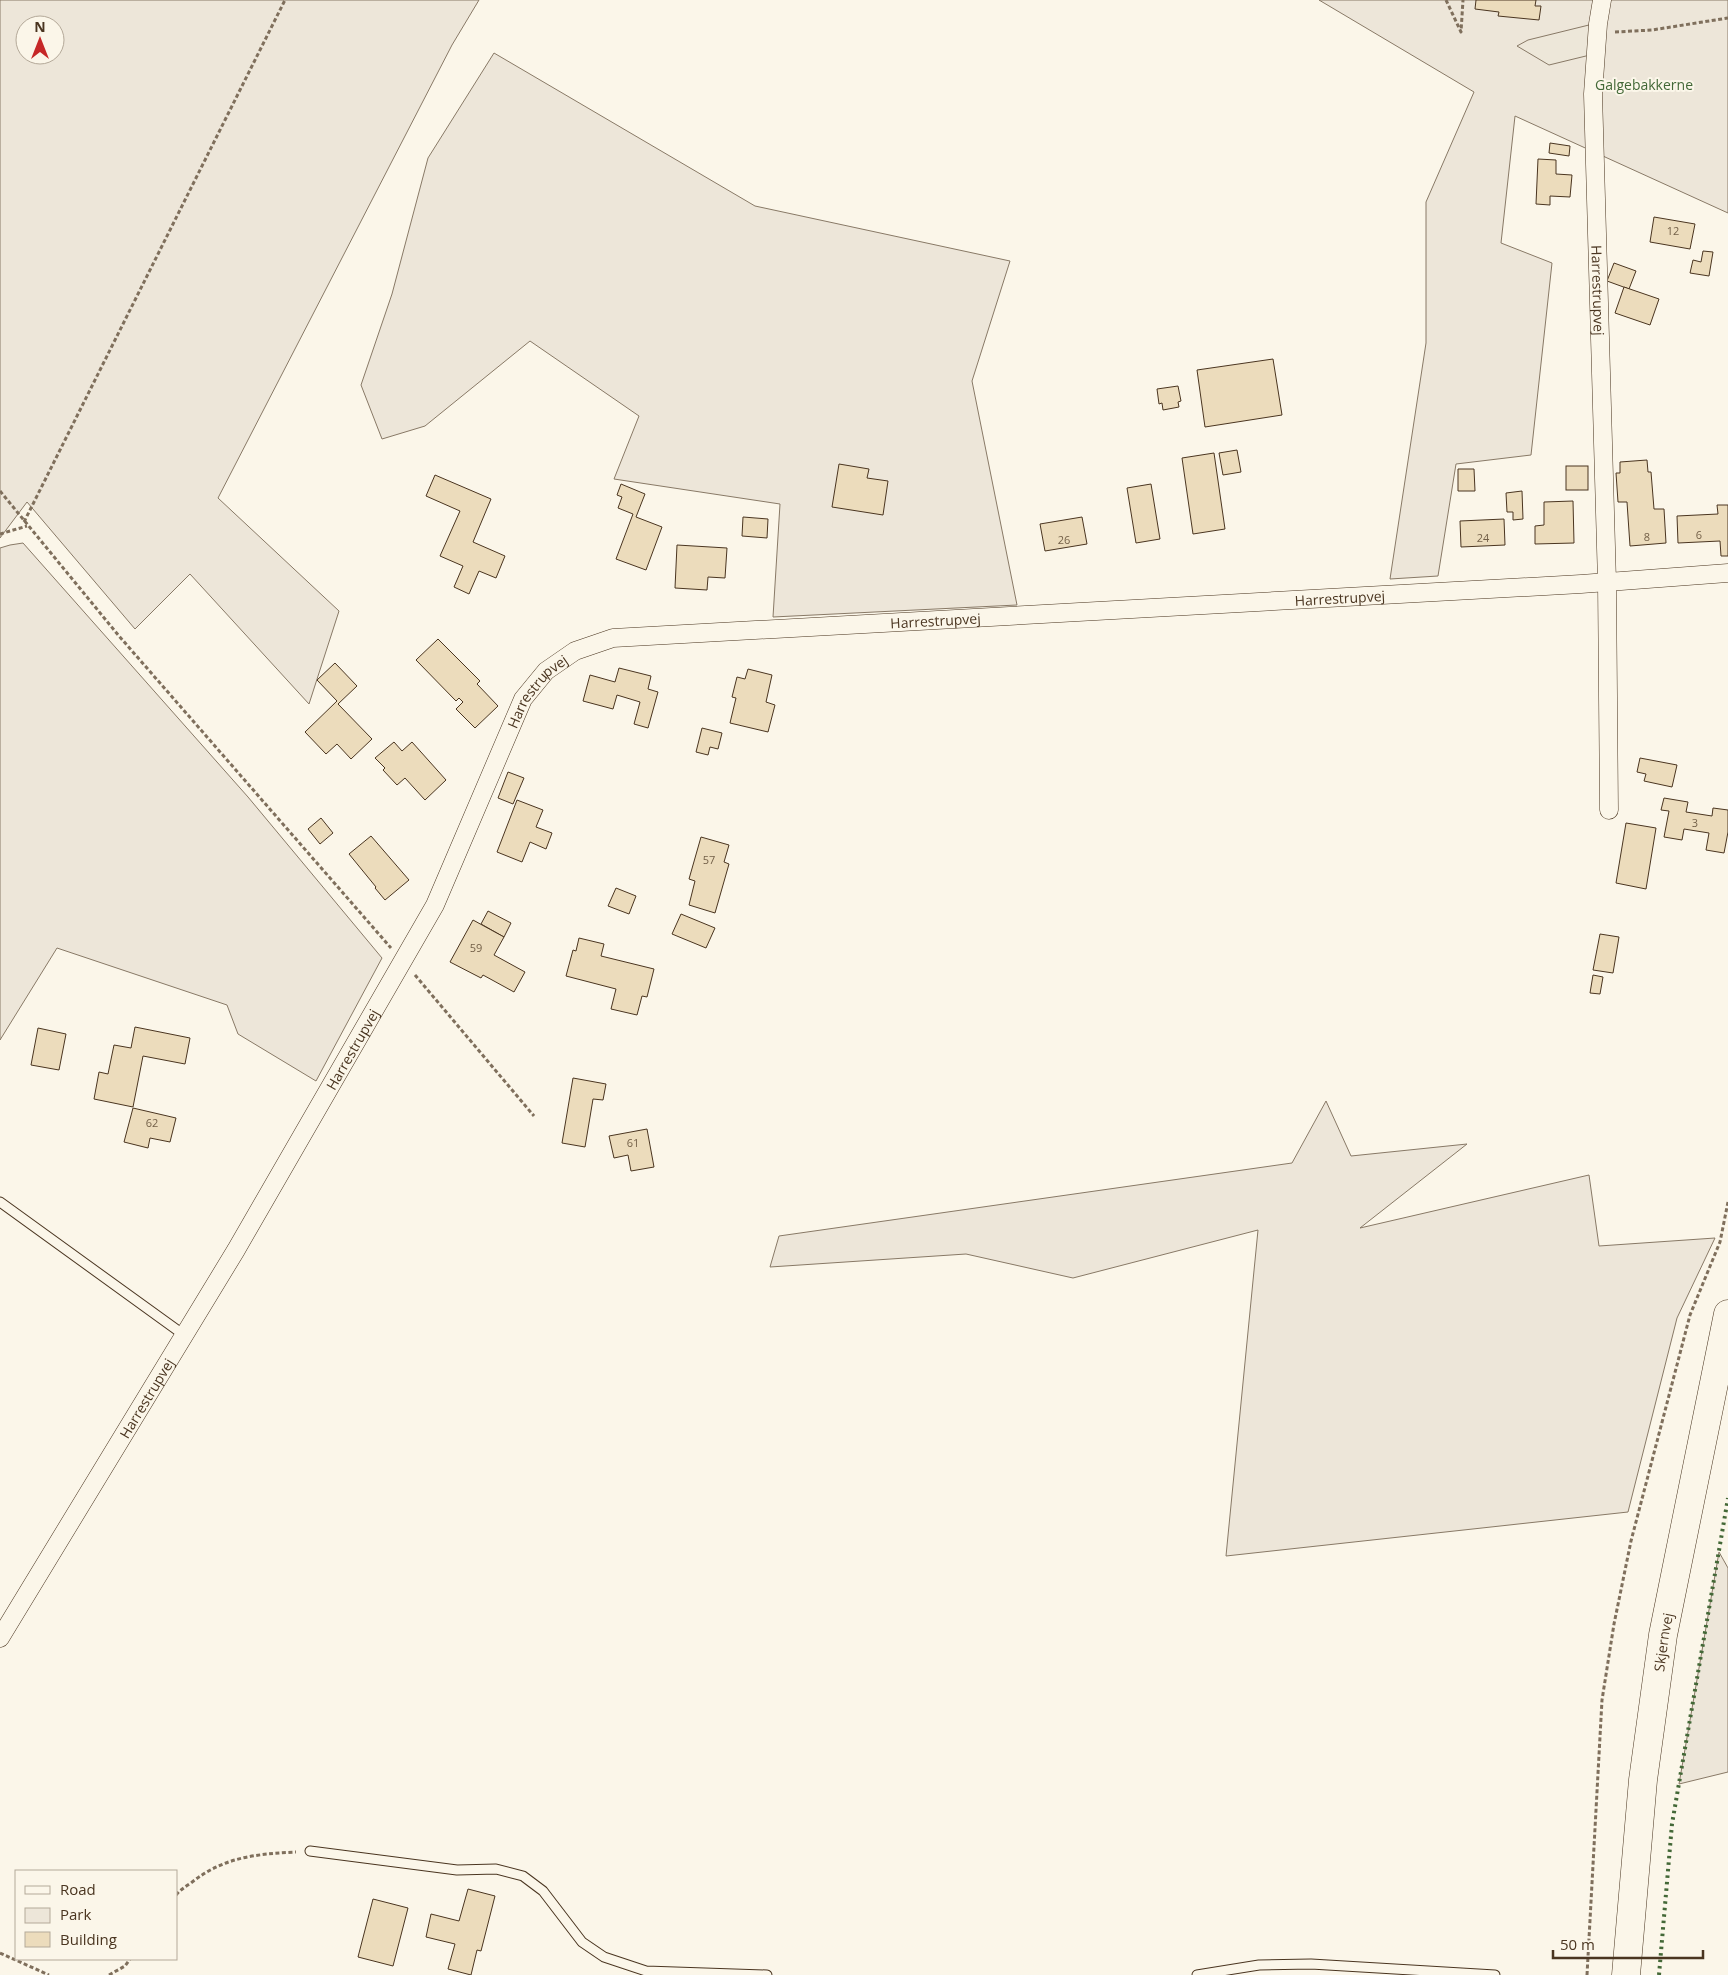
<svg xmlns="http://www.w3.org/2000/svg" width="1728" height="1975" viewBox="0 0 1728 1975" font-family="'Open Sans',sans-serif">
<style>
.green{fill:#ede6d9;stroke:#887966;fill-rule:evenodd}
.parking{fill:#ede7d9;stroke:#887966}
.building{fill:#ecdcbc;stroke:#4a3520}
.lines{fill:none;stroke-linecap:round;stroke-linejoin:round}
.service-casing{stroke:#4a3520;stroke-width:11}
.minor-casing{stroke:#4a3520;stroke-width:19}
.primary-casing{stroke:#4a3520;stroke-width:29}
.path{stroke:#7f6f5c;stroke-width:3;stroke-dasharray:4 2.5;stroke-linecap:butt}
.service{stroke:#fbf6e9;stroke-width:9}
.minor{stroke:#fbf6e9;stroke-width:18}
.primary{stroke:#fbf6e9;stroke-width:28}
.hedge{stroke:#436837;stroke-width:4;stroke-dasharray:2.5 4;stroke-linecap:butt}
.labels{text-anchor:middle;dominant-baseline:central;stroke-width:4;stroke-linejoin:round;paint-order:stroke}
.number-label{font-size:11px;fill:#725f47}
.park-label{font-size:14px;fill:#436837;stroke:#fbf6e9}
.street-label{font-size:14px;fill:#4a3520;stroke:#fbf6e9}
</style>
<rect width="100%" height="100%" fill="#fbf6e9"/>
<!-- green -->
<g class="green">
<path d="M 0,0 L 479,0 L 452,45 L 218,498 L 339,611 L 309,704 L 190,574 L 135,629 L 27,502 L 0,538 ZM 25,25 L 55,25 L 55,55 L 25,55 Z"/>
<path d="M 1319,0 L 1728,0 L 1728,213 L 1515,116 L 1501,243 L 1552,263 L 1531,455 L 1456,464 L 1438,576 L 1390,579 L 1426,343 L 1426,202 L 1474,92 Z"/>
<path d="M 494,53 L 755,206 L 1010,261 L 972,381 L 1017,605 L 773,617 L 780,504 L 614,479 L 639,416 L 530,341 L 425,426 L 382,439 L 361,385 L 392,294 L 428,158 Z"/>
<path d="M 23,543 L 248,797 L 382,958 L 316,1081 L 238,1034 L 227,1005 L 57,948 L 0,1040 L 0,548 L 10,545 Z"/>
<path d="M 1326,1101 L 1351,1156 L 1467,1144 L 1360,1228 L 1589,1175 L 1599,1246 L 1715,1238 L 1677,1318 L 1628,1512 L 1226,1556 L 1258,1230 L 1073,1278 L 966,1254 L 770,1267 L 779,1236 L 1292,1163 Z"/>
<path d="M 1719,1552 L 1728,1568 L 1728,1772 L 1679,1784 Z"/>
</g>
<!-- parking -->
<path class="parking" d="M 1593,24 L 1590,55 L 1549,65 L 1517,46 L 1528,40 Z"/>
<!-- building -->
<g class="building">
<path d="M 1476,0 L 1536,0 L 1535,6 L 1541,6 L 1539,20 L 1498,16 L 1499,12 L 1475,9 Z"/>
<path d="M 1550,143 L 1570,146 L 1569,156 L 1549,153 Z"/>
<path d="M 1538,159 L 1556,160 L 1556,174 L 1572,175 L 1570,197 L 1550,196 L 1550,205 L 1536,204 Z"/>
<path d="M 1654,217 L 1695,224 L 1690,249 L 1650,242 Z"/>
<path d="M 1703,251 L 1713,252 L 1709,276 L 1690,273 L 1693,260 L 1701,262 Z"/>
<path d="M 1614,263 L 1636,271 L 1629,289 L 1607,281 Z"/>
<path d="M 1624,287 L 1659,299 L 1650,325 L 1615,313 Z"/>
<path d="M 1273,359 L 1282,415 L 1205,427 L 1197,370 Z"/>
<path d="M 1178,386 L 1181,401 L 1178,402 L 1179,407 L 1163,410 L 1162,403 L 1159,404 L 1157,389 Z"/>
<path d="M 1237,450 L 1241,472 L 1223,475 L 1219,453 Z"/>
<path d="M 1214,453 L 1225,529 L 1193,534 L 1182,458 Z"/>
<path d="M 1647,460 L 1648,472 L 1651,472 L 1654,509 L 1664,509 L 1666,543 L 1630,546 L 1627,502 L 1618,502 L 1616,473 L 1620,473 L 1620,462 Z"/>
<path d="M 839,464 L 869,469 L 867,478 L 888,481 L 883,515 L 832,507 Z"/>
<rect x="1566" y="466" width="22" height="24"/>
<path d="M 1458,469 L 1474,469 L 1475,491 L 1458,491 Z"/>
<path d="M 435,475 L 491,499 L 473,542 L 505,556 L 496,578 L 479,571 L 469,594 L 454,587 L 463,566 L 440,556 L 460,511 L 426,496 Z"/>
<path d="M 621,484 L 645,494 L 636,517 L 662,527 L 646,570 L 616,559 L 633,514 L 618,508 L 622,497 L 617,495 Z"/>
<path d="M 1151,484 L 1160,539 L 1136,543 L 1127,488 Z"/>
<path d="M 1522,491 L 1523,519 L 1513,520 L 1513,512 L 1507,512 L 1506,493 Z"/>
<path d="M 1573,501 L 1574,543 L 1535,544 L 1535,526 L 1544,525 L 1544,502 Z"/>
<path d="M 1717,505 L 1728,505 L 1728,556 L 1721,556 L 1720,541 L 1678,543 L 1677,516 L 1718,514 Z"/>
<path d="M 743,517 L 768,519 L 767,538 L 742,536 Z"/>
<path d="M 1082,517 L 1087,544 L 1045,551 L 1040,524 Z"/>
<path d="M 1504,519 L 1505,545 L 1461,547 L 1460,521 Z"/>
<path d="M 677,545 L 727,548 L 725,578 L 708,577 L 707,590 L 675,588 Z"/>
<path d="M 438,639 L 480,681 L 477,684 L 498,706 L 475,728 L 456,709 L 463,702 L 459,698 L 456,701 L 416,660 Z"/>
<path d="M 335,663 L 357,686 L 338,704 L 372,739 L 351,759 L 337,744 L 326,754 L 305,732 L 337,701 L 317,680 Z"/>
<path d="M 619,668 L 651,676 L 648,689 L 658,692 L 648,728 L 634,724 L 640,702 L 617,695 L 613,709 L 583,701 L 590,675 L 615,682 Z"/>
<path d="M 748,669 L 772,675 L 766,702 L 775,705 L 768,732 L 730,723 L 736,698 L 732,697 L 737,677 L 745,679 Z"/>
<path d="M 702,728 L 722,733 L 718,749 L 710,747 L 708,755 L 696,752 Z"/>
<path d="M 394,742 L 402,751 L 412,742 L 446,780 L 425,800 L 405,778 L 397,785 L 383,770 L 385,768 L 375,758 Z"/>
<path d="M 1640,758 L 1677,765 L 1672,787 L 1644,781 L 1646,774 L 1637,772 Z"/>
<path d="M 508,772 L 524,778 L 513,804 L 498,798 Z"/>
<path d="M 1664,798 L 1688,802 L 1686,812 L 1712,816 L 1713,808 L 1728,810 L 1728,832 L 1724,853 L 1706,850 L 1709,833 L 1684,829 L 1682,840 L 1664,837 L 1669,811 L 1661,810 Z"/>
<path d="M 517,800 L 543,810 L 536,827 L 552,833 L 546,849 L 530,842 L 522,862 L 497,852 Z"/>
<path d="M 321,818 L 333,833 L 320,844 L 308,829 Z"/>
<path d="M 1626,823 L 1656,828 L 1646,889 L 1616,883 Z"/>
<path d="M 371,836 L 409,880 L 385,900 L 375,888 L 376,887 L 349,854 Z"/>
<path d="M 701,837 L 729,845 L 724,862 L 729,864 L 715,913 L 689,905 L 695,881 L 689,879 Z"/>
<path d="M 616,888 L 636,896 L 629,914 L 608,906 Z"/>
<path d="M 488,911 L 511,923 L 504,937 L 481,924 Z"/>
<path d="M 681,914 L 715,928 L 706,948 L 672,934 Z"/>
<path d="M 473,920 L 504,937 L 494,955 L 525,972 L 514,992 L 483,975 L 481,978 L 450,962 Z"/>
<path d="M 1600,934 L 1619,937 L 1613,973 L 1593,970 Z"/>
<path d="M 579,938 L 604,944 L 601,956 L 654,969 L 647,997 L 642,996 L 637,1015 L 611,1009 L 616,989 L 566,976 L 573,950 L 576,951 Z"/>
<path d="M 1593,975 L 1603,977 L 1600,994 L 1590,993 Z"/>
<path d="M 135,1027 L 190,1038 L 185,1064 L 143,1056 L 133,1107 L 94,1099 L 99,1072 L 108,1074 L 114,1045 L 131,1048 Z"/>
<path d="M 38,1028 L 66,1034 L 59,1070 L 31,1065 Z"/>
<path d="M 573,1078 L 606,1084 L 603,1100 L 593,1099 L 585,1147 L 562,1143 Z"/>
<path d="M 133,1108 L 176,1118 L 170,1142 L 150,1138 L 148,1148 L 124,1142 Z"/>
<path d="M 647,1129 L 654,1167 L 631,1171 L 628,1155 L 614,1158 L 609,1136 Z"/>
<path d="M 468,1889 L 495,1896 L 481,1951 L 477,1950 L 471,1975 L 448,1969 L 455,1944 L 426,1937 L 431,1914 L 459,1921 Z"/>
<path d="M 373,1899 L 408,1908 L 393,1966 L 358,1957 Z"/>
</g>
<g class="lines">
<!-- service casing -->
<g class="service-casing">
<g id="service">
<path d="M 0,1202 L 184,1335"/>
<path d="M 310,1851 L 457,1870 L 496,1869 L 523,1876 L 543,1891 L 582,1942 L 604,1957 L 646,1971 L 767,1975"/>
<path d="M 1197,1975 L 1259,1965 L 1311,1964 L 1495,1975"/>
</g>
</g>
<!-- minor casing -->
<g class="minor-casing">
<g id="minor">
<path id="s1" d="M 1602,0 L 1598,24 L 1593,94 L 1607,582 L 1609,810"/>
<path id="s2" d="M 0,1638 L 236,1250 L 435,905 L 523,699 L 546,671 L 575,651 L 613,638 L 1581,584 L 1728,573"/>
</g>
</g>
<!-- primary casing -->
<g class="primary-casing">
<g id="primary">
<path id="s3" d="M 1626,1975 L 1643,1780 L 1663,1635 L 1728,1314"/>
</g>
</g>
<!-- path -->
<g class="path">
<path d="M 1446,0 L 1461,32 L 1463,0"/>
<path d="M 1615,32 L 1652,30 L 1728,18"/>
<path d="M 0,491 L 119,636 L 391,948"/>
<path d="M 24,522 L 285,0"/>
<path d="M 0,534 L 27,526"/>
<path d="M 415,975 L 534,1116"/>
<path d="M 176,1895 C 180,1890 185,1887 191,1883 C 223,1857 256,1854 296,1852"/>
<path d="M 0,1953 L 49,1975"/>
<path d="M 109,1975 L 125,1966 L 130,1959"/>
<path d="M 1587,1975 L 1602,1700 L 1614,1624 L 1631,1541 L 1690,1315 L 1720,1242 L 1728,1202"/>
</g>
<!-- service -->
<use href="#service" class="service"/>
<!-- minor -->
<use href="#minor" class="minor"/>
<!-- primary -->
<use href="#primary" class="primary"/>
<!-- hedge -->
<path class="hedge" d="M 1659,1975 L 1672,1824 L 1728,1498"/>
</g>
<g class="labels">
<!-- number labels -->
<g class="number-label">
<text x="1673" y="230">12</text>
<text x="1699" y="534">6</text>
<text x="1647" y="536">8</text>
<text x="1483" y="537">24</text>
<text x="1064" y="539">26</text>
<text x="1695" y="822">3</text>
<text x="709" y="859">57</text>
<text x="476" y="947">59</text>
<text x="152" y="1122">62</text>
<text x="633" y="1142">61</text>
</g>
<!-- park labels -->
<g class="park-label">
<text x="1644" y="84">Galgebakkerne</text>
</g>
<!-- street labels -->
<g class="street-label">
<text stroke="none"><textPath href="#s1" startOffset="291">Harrestrupvej</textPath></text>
<text stroke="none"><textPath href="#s2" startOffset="1916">Harrestrupvej</textPath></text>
<text stroke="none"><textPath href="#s2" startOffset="1511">Harrestrupvej</textPath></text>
<text stroke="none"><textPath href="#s2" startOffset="1091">Harrestrupvej</textPath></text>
<text stroke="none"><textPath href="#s2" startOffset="686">Harrestrupvej</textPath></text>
<text stroke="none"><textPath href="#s2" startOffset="281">Harrestrupvej</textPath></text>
<text stroke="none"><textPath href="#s3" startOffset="335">Skjernvej</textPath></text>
</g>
</g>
<!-- legend -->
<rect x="15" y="1870" width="162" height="90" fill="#fbf6e9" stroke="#b4a999"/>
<rect x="25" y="1886" width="25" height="8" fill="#fbf6e9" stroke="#b4a999"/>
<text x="60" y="1895" font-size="15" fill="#4a3520">Road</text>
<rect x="25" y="1908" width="25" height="15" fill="#ede6d9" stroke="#b4a999"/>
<text x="60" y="1920" font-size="15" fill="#4a3520">Park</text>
<rect x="25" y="1932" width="25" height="15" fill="#ecdcbc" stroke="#b4a999"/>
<text x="60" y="1945" font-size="15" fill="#4a3520">Building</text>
<!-- north arrow -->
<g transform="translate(40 40)"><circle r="24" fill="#fbf6e9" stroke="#b4a999"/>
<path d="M0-4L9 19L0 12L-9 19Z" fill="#c62828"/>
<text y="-8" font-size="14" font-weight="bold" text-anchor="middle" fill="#4a3520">N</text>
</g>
<!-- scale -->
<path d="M1553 1950v8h150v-8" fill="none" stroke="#4a3520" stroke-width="2.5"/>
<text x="1560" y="1950" font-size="15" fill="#4a3520" stroke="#fbf6e9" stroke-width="4" paint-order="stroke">50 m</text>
</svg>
